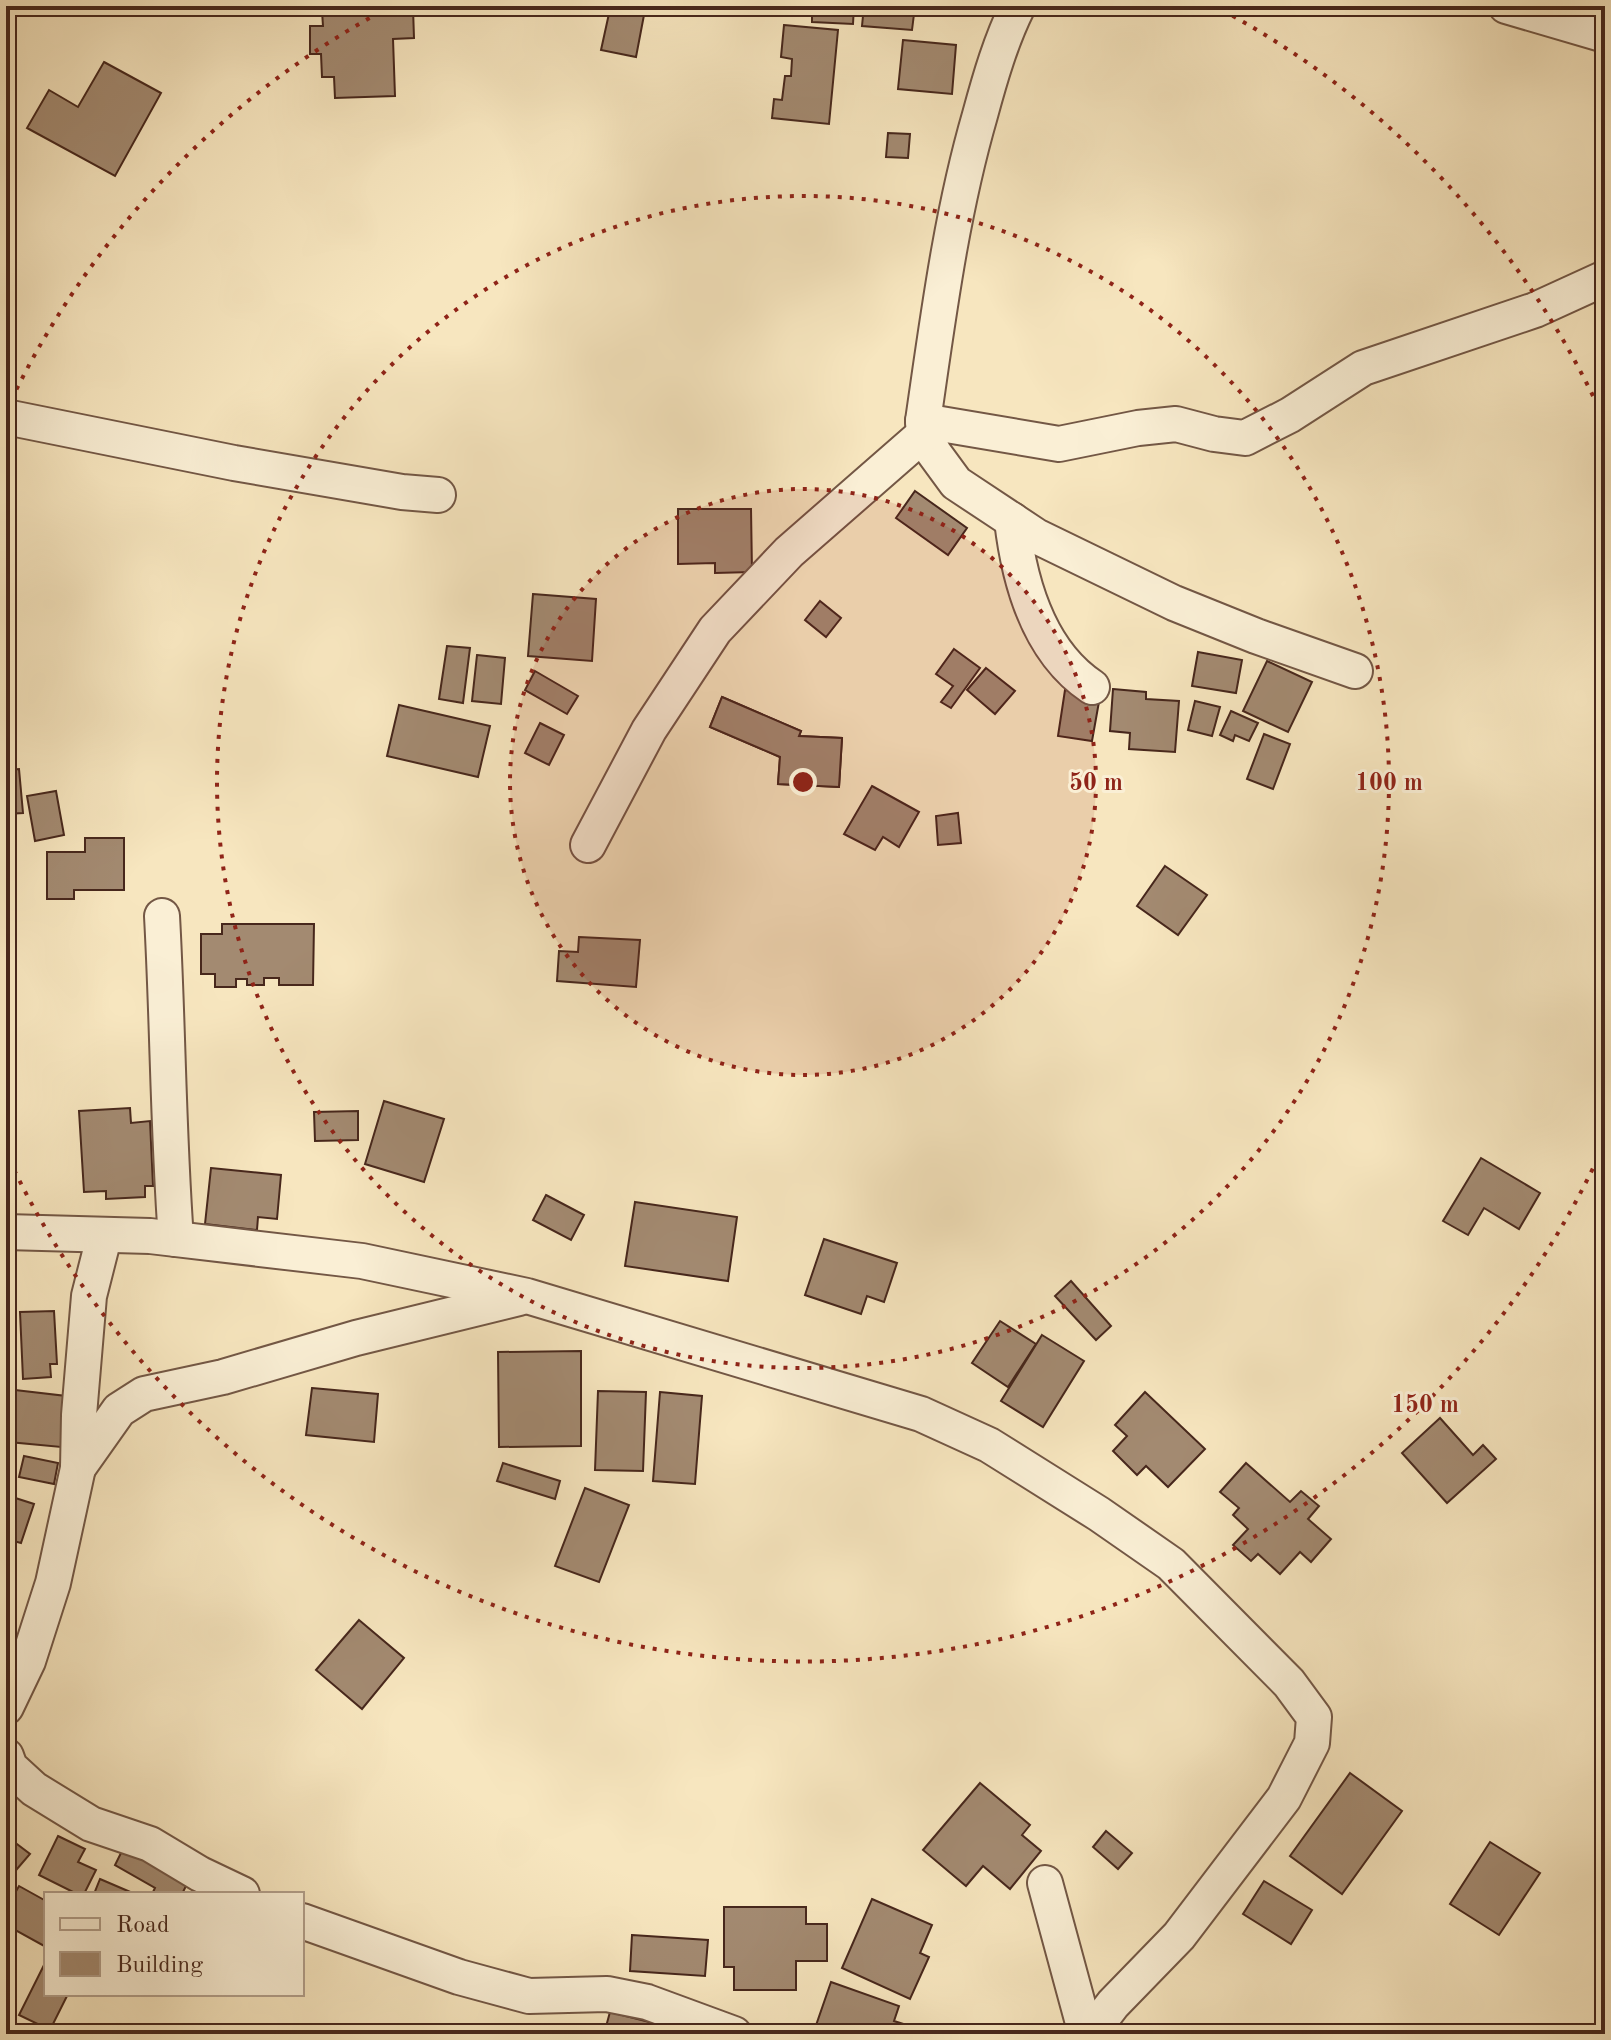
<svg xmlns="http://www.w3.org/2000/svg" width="1611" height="2040" viewBox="0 0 1611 2040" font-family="'Old Standard TT',serif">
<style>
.building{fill:#a38a71;stroke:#47271c;stroke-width:2;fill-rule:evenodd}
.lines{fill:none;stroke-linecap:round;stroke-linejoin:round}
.street-casing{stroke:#735745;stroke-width:38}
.street{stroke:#faefd5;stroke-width:34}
.ring{fill:none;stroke:#8f2418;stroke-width:4;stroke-dasharray:4 8}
.centre{fill:#8f2418;stroke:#faefd5;stroke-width:4}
.ring-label{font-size:24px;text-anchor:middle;font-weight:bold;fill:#8f2418;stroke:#faefd5;stroke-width:6;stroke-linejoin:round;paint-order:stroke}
</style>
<rect width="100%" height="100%" fill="#f7e6bf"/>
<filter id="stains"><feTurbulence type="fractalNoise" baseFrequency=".0025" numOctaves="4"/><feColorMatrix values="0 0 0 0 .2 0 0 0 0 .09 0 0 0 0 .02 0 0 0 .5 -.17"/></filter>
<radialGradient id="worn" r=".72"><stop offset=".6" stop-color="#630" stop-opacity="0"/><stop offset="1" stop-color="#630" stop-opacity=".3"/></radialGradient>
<!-- building -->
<g class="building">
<path d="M 331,6 L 413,8 L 414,38 L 393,39 L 395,96 L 335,98 L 334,77 L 322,77 L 321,54 L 310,54 L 310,26 L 323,26 L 322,11 L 332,11 Z"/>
<path d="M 812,6 L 854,6 L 853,24 L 812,22 Z"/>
<path d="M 864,6 L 915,6 L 912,30 L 862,26 Z"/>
<path d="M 610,9 L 644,15 L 636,57 L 601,50 Z"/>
<path d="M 784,25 L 838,30 L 829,124 L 772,118 L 774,99 L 782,100 L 785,76 L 791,76 L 792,59 L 781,57 Z"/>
<path d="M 903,40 L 956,45 L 952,94 L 898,89 Z"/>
<path d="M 104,62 L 161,93 L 115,176 L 27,128 L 49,90 L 78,107 Z"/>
<path d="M 888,133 L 910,134 L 908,158 L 886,157 Z"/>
<path d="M 915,491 L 967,528 L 948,555 L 896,518 Z"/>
<path d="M 678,509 L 751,509 L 752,572 L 715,573 L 715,563 L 678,564 Z"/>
<path d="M 533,594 L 596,599 L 592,661 L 528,656 Z"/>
<path d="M 820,601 L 841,618 L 826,637 L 805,620 Z"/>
<path d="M 447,646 L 470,648 L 463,703 L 439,699 Z"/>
<path d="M 954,649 L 980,668 L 951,708 L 941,702 L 953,686 L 936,674 Z"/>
<path d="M 1198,652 L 1242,660 L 1236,693 L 1192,686 Z"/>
<path d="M 477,655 L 505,658 L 501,704 L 472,701 Z"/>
<path d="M 1267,661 L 1312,682 L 1288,732 L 1243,711 Z"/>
<path d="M 986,668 L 1015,691 L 995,714 L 967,690 Z"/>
<path d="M 535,671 L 578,696 L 567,714 L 525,690 Z"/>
<path d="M 1113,689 L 1146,692 L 1146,699 L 1179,701 L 1175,752 L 1129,749 L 1130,733 L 1110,731 Z"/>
<path d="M 1065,690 L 1100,696 L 1092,741 L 1058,736 Z"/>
<path d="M 722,697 L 801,731 L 799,736 L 842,738 L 839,787 L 778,784 L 780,757 L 710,727 ZM 798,743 L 812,745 L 809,765 L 795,763 Z"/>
<path d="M 722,697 L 801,731 L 799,736 L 842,738 L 839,787 L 778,784 L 780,757 L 710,727 Z"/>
<path d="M 1195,701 L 1220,707 L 1212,736 L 1188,730 Z"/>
<path d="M 399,705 L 490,726 L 478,777 L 387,756 Z"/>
<path d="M 1231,711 L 1258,723 L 1249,741 L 1235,735 L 1233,741 L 1220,735 Z"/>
<path d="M 540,723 L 564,735 L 549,765 L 525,753 Z"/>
<path d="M 1264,734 L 1290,744 L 1273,789 L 1247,779 Z"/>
<path d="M 19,769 L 23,813 L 6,814 L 6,770 Z"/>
<path d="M 872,786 L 919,812 L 899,847 L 883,837 L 875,850 L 844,834 Z"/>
<path d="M 56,791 L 64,835 L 35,841 L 27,796 Z"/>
<path d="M 958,813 L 961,843 L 938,845 L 936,816 Z"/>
<path d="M 85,838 L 124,838 L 124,890 L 74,890 L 74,899 L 47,899 L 47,852 L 85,852 Z"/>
<path d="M 1165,866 L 1207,895 L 1178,935 L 1137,906 Z"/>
<path d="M 222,924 L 314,924 L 313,985 L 279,985 L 279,978 L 264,978 L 264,985 L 247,985 L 247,979 L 236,979 L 236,987 L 215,987 L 215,974 L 201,974 L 201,934 L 222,934 Z"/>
<path d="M 579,937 L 640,940 L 636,987 L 557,981 L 559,951 L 578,952 Z"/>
<path d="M 384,1101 L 444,1119 L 424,1182 L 365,1164 Z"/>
<path d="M 130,1108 L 131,1123 L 150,1121 L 153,1186 L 145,1186 L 145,1197 L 106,1199 L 106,1191 L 84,1192 L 79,1111 Z"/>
<path d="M 358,1111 L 358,1140 L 315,1141 L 314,1112 Z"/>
<path d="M 1481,1158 L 1540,1193 L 1519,1229 L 1484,1208 L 1468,1235 L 1443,1221 Z"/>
<path d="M 211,1168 L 281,1175 L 277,1219 L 258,1217 L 257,1230 L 205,1224 Z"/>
<path d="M 546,1195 L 584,1215 L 571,1240 L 533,1220 Z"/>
<path d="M 635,1202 L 737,1217 L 728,1281 L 625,1266 Z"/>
<path d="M 824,1239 L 897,1263 L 884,1302 L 867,1296 L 861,1314 L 805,1295 Z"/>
<path d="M 1071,1281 L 1111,1326 L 1096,1340 L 1055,1296 Z"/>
<path d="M 54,1311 L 57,1364 L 50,1364 L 51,1377 L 23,1379 L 20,1312 Z"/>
<path d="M 1000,1321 L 1036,1344 L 1008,1387 L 972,1363 Z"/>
<path d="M 1042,1335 L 1084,1361 L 1043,1427 L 1001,1401 Z"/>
<path d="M 581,1351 L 581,1446 L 499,1447 L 498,1352 Z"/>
<path d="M 312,1388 L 378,1394 L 374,1442 L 306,1435 Z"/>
<path d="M 15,1390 L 66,1396 L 61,1447 L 9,1442 Z"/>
<path d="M 598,1391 L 646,1392 L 643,1471 L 595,1470 Z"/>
<path d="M 660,1392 L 702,1396 L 695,1484 L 653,1481 Z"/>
<path d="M 1145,1392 L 1205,1449 L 1168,1487 L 1146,1466 L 1137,1475 L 1113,1451 L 1127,1436 L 1115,1425 Z"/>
<path d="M 1440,1418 L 1473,1455 L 1483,1445 L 1496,1459 L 1447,1503 L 1402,1453 Z"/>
<path d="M 24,1456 L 58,1463 L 54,1484 L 19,1477 Z"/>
<path d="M 503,1463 L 560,1481 L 555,1499 L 497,1481 Z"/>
<path d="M 1246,1463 L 1290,1502 L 1301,1491 L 1319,1506 L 1308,1519 L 1331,1539 L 1311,1562 L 1300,1552 L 1280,1574 L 1258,1554 L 1251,1561 L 1233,1545 L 1248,1529 L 1233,1515 L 1239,1508 L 1220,1492 Z"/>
<path d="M 585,1488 L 629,1505 L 599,1582 L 555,1566 Z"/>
<path d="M 6,1495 L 34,1504 L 21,1543 L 6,1539 Z"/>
<path d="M 359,1620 L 404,1658 L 362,1709 L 316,1670 Z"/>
<path d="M 1350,1773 L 1402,1811 L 1342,1894 L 1290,1856 Z"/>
<path d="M 980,1783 L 1030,1825 L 1022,1835 L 1041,1851 L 1010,1889 L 983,1866 L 966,1886 L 923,1850 Z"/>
<path d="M 1106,1831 L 1132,1853 L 1118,1869 L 1093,1847 Z"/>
<path d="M 58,1836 L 85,1849 L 78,1862 L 96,1870 L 84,1894 L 77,1894 L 39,1875 Z"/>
<path d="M 9,1838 L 30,1854 L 17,1869 L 10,1863 L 6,1868 L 6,1842 Z"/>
<path d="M 1490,1842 L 1540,1873 L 1499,1935 L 1450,1904 Z"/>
<path d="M 124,1847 L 188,1882 L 182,1894 L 152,1894 L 155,1888 L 115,1865 Z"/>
<path d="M 100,1879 L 135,1894 L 94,1894 Z"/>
<path d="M 1264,1881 L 1312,1910 L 1291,1944 L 1243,1914 Z"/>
<path d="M 19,1886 L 46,1901 L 46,1947 L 6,1925 L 6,1909 Z"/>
<path d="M 872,1899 L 932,1925 L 920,1953 L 929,1957 L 910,1999 L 842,1968 Z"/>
<path d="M 724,1907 L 806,1907 L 806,1924 L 827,1924 L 827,1961 L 796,1961 L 796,1990 L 734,1990 L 734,1967 L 724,1967 Z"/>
<path d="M 632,1935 L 708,1940 L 705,1976 L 630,1971 Z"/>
<path d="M 44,1965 L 46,1994 L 68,1994 L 50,2030 L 19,2015 Z"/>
<path d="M 831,1982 L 899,2006 L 894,2021 L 919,2029 L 917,2034 L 813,2034 Z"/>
<path d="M 610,2012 L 669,2027 L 667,2034 L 584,2034 L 586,2029 L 604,2034 Z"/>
</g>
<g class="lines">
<!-- street casing -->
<g class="street-casing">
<g id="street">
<path d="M 1018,6 C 1001,40 990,78 980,115 C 951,215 938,318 923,421 L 924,434 L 934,453 L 956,483 L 1036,536 L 1174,603 L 1256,636 L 1355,671"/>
<path d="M 1506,6 L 1605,35"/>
<path d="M 6,417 L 234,463 L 402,492 L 438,495"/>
<path d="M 923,421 L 1059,444 L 1138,428 L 1176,424 L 1214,434 L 1245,438 L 1290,415 L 1363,368 L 1535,310 L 1605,278"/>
<path d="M 1012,520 C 1019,581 1038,651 1092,687"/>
<path d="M 588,845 L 649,730 L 715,630 L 789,552 L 924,434"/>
<path d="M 162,916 C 168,1024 168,1132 176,1239"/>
<path d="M 6,1232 L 150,1236 L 362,1261 L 527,1296 L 921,1414 L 989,1445 L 1099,1514 L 1171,1564 L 1289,1683 L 1314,1717 L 1312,1743 L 1284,1798 L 1179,1936 L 1113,2004 L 1090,2034"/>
<path d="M 78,1468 L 119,1410 L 144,1394 L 223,1377 L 356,1338 L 519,1298"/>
<path d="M 6,1707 L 28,1661 L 53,1583 L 78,1468 L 79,1415 L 89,1296 L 104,1237"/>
<path d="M 6,1756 L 10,1767 L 34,1789 L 91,1824 L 150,1844 L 200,1874 L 242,1894"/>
<path d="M 1045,1883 L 1086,2034"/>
<path d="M 302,1921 L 459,1977 L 529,1996 L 607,1994 L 647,2002 L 734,2034"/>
</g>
</g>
<!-- street -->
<use href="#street" class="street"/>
</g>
<!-- distance rings -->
<circle cx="803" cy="782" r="293" fill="#8f2418" fill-opacity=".12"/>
<g class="ring">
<circle cx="803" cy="782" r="293"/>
<circle cx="803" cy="782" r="586"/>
<path d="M1603 1147A879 879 0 0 1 6 1153M6 411A879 879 0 0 1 384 10M1222 10A879 879 0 0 1 1603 417"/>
</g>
<circle cx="803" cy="782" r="12" class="centre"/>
<g class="ring-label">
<text x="1096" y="790">50 m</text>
<text x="1389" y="790">100 m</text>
<text x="1425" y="1412">150 m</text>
</g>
<!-- margin -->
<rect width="1611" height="2040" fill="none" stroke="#f7e6bf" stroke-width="32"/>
<rect x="8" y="8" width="1595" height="2024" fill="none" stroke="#47271c" stroke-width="4"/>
<rect x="16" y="16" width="1579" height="2008" fill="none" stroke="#47271c" stroke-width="2"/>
<!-- legend -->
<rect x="44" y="1892" width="260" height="104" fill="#faefd5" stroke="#b29f8b" stroke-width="2"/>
<rect x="60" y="1918" width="40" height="12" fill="#faefd5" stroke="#b29f8b" stroke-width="2"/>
<text x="116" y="1932" font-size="24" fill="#47271c">Road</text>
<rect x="60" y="1952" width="40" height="24" fill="#a38a71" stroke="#b29f8b" stroke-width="2"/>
<text x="116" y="1972" font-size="24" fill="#47271c">Building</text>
<rect width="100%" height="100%" filter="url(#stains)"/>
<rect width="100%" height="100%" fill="url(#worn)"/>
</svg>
